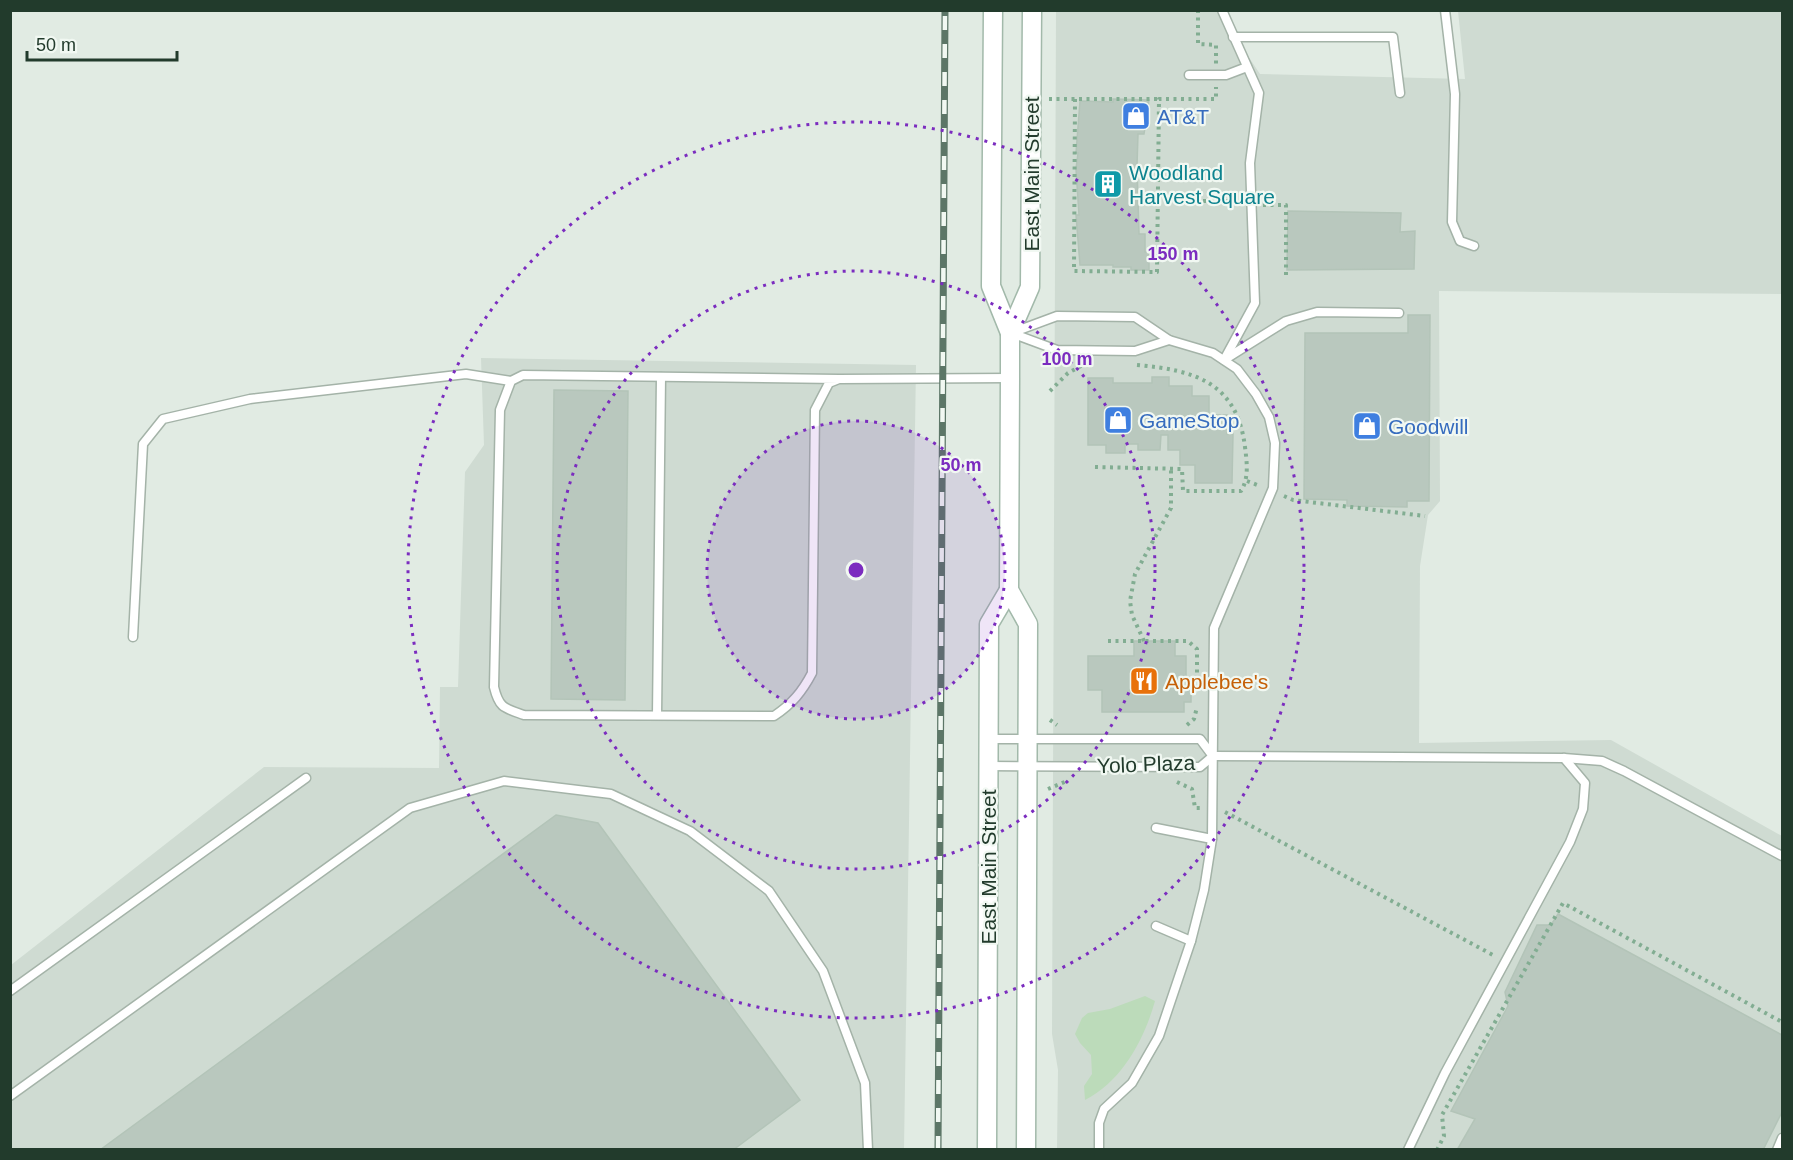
<svg xmlns="http://www.w3.org/2000/svg" width="1793" height="1160" viewBox="0 0 1793 1160" font-family="Helvetica,sans-serif">
<style>
.built{fill:#cfdbd2}
.green{fill:#bcdbba}
.building{fill:#b9c8be;stroke:#b3c4b8;stroke-width:1.5}
.lines{fill:none;stroke-linecap:round;stroke-linejoin:round}
.service-casing{stroke:#a4b3a8;stroke-width:11}
.secondary-casing{stroke:#a2b9aa;stroke-width:21}
.path{stroke:#82ad92;stroke-width:4;stroke-dasharray:3 4.5;stroke-linecap:butt}
.service{stroke:#fff;stroke-width:8}
.secondary{stroke:#fff;stroke-width:18}
.rail-casing{stroke:#5c7667;stroke-width:7}
.rail{stroke:#f1f8f2;stroke-width:4.5;stroke-dasharray:14;stroke-linecap:butt}
.ring{fill:none;stroke:#7b2cbf;stroke-width:3;stroke-dasharray:3 6}
.labels{text-anchor:middle;dominant-baseline:central;stroke-width:4.5;stroke-linejoin:round;paint-order:stroke}
.shop-label{font-size:21px;fill:#366cbe;stroke:#f1f8f2;text-anchor:start}
.culture-label{font-size:21px;fill:#0d838f;stroke:#f1f8f2;text-anchor:start}
.street-label{font-size:21px;fill:#223b2c;stroke:#f1f8f2}
.food-label{font-size:21px;fill:#c56008;stroke:#f1f8f2;text-anchor:start}
.centre{fill:#7b2cbf;stroke:#f1f8f2;stroke-width:3}
.ring-label{font-size:18px;text-anchor:middle;font-weight:bold;fill:#7b2cbf;stroke:#f1f8f2;stroke-width:4.5;stroke-linejoin:round;paint-order:stroke}
</style>
<rect width="100%" height="100%" fill="#e1ebe3"/>
<!-- built -->
<g class="built">
<path d="M 1056,11 L 1218,11 L 1260,74 L 1465,79 L 1458,11 L 1782,11 L 1782,294 L 1439,291 L 1440,501 L 1428,515 L 1420,566 L 1419,743 L 1611,740 L 1782,836 L 1782,1149 L 1057,1149 L 1058,1070 L 1052,1034 Z"/>
<path d="M 481,358 L 916,365 L 904,1149 L 11,1150 L 11,965 L 264,767 L 439,768 L 440,687 L 458,687 L 465,472 L 484,445 Z"/>
</g>
<!-- green -->
<path class="green" d="M 1145,996 L 1155,1001 C 1144,1040 1122,1081 1085,1100 L 1084,1086 L 1092,1074 L 1091,1055 L 1080,1043 L 1075,1034 L 1082,1018 L 1088,1013 L 1110,1009 Z"/>
<!-- building -->
<g class="building">
<path d="M 1113,99 L 1149,100 L 1144,134 L 1138,134 L 1137,166 L 1139,234 L 1145,234 L 1145,252 L 1149,252 L 1149,270 L 1131,270 L 1131,267 L 1113,267 L 1113,265 L 1080,265 L 1076,215 L 1079,215 L 1076,169 L 1078,153 L 1076,153 L 1080,101 L 1113,102 Z"/>
<path d="M 1288,211 L 1401,213 L 1400,232 L 1415,231 L 1414,269 L 1287,270 Z"/>
<path d="M 1408,315 L 1430,315 L 1429,501 L 1407,501 L 1407,507 L 1347,506 L 1347,500 L 1304,499 L 1305,333 L 1408,333 Z"/>
<path d="M 1152,377 L 1169,377 L 1169,386 L 1192,386 L 1192,396 L 1209,396 L 1209,415 L 1227,415 L 1227,434 L 1233,434 L 1232,483 L 1195,483 L 1195,465 L 1180,465 L 1180,450 L 1168,450 L 1168,435 L 1161,435 L 1160,450 L 1138,450 L 1138,444 L 1125,444 L 1125,453 L 1106,453 L 1106,445 L 1088,445 L 1088,378 L 1113,378 L 1113,383 L 1152,383 Z"/>
<path d="M 554,390 L 628,391 L 625,700 L 551,699 Z"/>
<path d="M 1134,641 L 1175,641 L 1175,656 L 1186,656 L 1186,686 L 1191,686 L 1191,702 L 1184,702 L 1184,712 L 1102,712 L 1102,690 L 1088,690 L 1088,656 L 1134,656 Z"/>
<path d="M 556,815 L 598,823 L 800,1100 L 733,1150 L 100,1150 Z"/>
<path d="M 1558,914 L 1782,1035 L 1782,1112 L 1763,1150 L 1457,1150 L 1475,1119 L 1451,1111 L 1508,1006 L 1505,992 L 1537,925 L 1551,925 Z"/>
</g>
<g class="lines">
<!-- service casing -->
<g class="service-casing">
<g id="service">
<path d="M 1222,10 L 1259,93 L 1250,163 L 1255,303 L 1224,360"/>
<path d="M 1445,10 L 1455,94 L 1452,222 L 1460,241 L 1474,246"/>
<path d="M 1233,37 L 1393,37 L 1400,93"/>
<path d="M 1189,75 L 1226,75 L 1247,67"/>
<path d="M 1011,333 L 1057,316 L 1135,317 L 1169,340 L 1213,353 L 1237,369 L 1256,394 L 1269,417 L 1275,443 L 1273,488 L 1214,628 L 1212,839 L 1204,890 L 1191,941 L 1159,1036 L 1132,1083 L 1104,1109 L 1099,1123 L 1099,1150"/>
<path d="M 1011,333 L 1057,350 L 1135,351 L 1169,340"/>
<path d="M 1227,358 L 1286,321 L 1317,312 L 1399,313"/>
<path d="M 839,379 L 523,375 L 511,381 L 500,410 L 494,687 C 499,708 504,708 524,715 L 774,716 C 792,704 802,692 812,673 L 815,410 L 829,383 L 839,379 L 1010,378"/>
<path d="M 133,637 L 143,444 L 163,419 L 250,399 L 466,374 L 511,381"/>
<path d="M 657,715 L 661,377"/>
<path d="M 989,739 L 1200,739 L 1212,755"/>
<path d="M 1213,756 L 1564,758 L 1602,761 L 1624,771 L 1782,856"/>
<path d="M 988,766 L 1200,767 L 1213,756"/>
<path d="M 1156,828 L 1212,839"/>
<path d="M 1156,926 L 1191,941"/>
<path d="M 10,991 L 306,778"/>
<path d="M 10,1096 L 410,808 L 504,781 L 611,794 L 690,831 L 769,891 L 823,971 L 865,1083 L 868,1150"/>
<path d="M 1408,1150 L 1445,1073 L 1570,842 L 1583,809 L 1585,783 L 1564,758"/>
<path d="M 1777,1150 L 1782,1138"/>
</g>
</g>
<!-- secondary casing -->
<g class="secondary-casing">
<g id="secondary">
<path d="M 993,10 L 991,286 L 1010,333"/>
<path d="M 987,1150 L 989,624 L 1009,590"/>
<path d="M 1026,1150 L 1028,624 L 1009,590 L 1010,378 L 1010,333 L 1030,287 L 1032,10"/>
</g>
</g>
<!-- path -->
<g class="path">
<path d="M 1198,10 L 1198,44 L 1216,45 L 1216,64"/>
<path d="M 1049,99 L 1159,99"/>
<path d="M 1075,99 L 1074,271 L 1157,272 L 1159,99 L 1216,99 L 1216,87"/>
<path d="M 1158,201 L 1238,201"/>
<path d="M 1263,205 L 1286,205 L 1286,277"/>
<path d="M 1050,391 L 1068,373 L 1081,366"/>
<path d="M 1095,467 L 1182,469 L 1183,491 L 1241,491 C 1249,478 1247,463 1245,447 C 1237,382 1194,370 1137,365"/>
<path d="M 1247,481 L 1260,486"/>
<path d="M 1284,496 L 1293,500 L 1425,516"/>
<path d="M 1108,641 L 1188,641 L 1197,649 L 1197,675"/>
<path d="M 1144,641 L 1132,615 L 1130,601 L 1135,574 L 1171,508 L 1171,469"/>
<path d="M 1050,720 L 1057,725"/>
<path d="M 1187,725 L 1194,719 L 1197,707"/>
<path d="M 1177,782 L 1192,789 L 1195,808 L 1200,808"/>
<path d="M 1048,789 L 1067,781"/>
<path d="M 1225,812 L 1493,955"/>
<path d="M 1437,1150 L 1444,1136 L 1442,1115 L 1563,903 L 1782,1022"/>
</g>
<!-- service -->
<use href="#service" class="service"/>
<!-- secondary -->
<use href="#secondary" class="secondary"/>
<!-- rail casing -->
<g class="rail-casing">
<path id="rail" d="M 938,1150 L 945,10"/>
</g>
<!-- rail -->
<use href="#rail" class="rail"/>
</g>
<!-- distance rings -->
<circle cx="856" cy="570" r="149" fill="#7b2cbf" fill-opacity=".12"/>
<g class="ring">
<circle cx="856" cy="570" r="149"/>
<circle cx="856" cy="570" r="299"/>
<circle cx="856" cy="570" r="448"/>
</g>
<!-- icons -->
<defs>
<g id="shop-square" transform="scale(1.5)"><rect x="-9" y="-9" width="18" height="18" rx="4" fill="#3f7fe0" stroke="#f1f8f2"/><path d="M-5-2.5h2.3a2.7 3.5 0 0 1 5.4 0H5L5.5 6h-11ZM-1.5-2.5h3a1.5 2.3 0 0 0-3 0Z" fill="#fff"/></g>
<g id="building-square" transform="scale(1.5)"><rect x="-9" y="-9" width="18" height="18" rx="4" fill="#0f9aa8" stroke="#f1f8f2"/><path d="M-4-6H4V6H1V3H-1V6H-4ZM-2.5-4.3h1.7v1.8h-1.7ZM.8-4.3h1.7v1.8H.8ZM-2.5-1h1.7V.8h-1.7ZM.8-1h1.7V.8H.8Z" fill="#fff"/></g>
<g id="restaurant-square" transform="scale(1.5)"><rect x="-9" y="-9" width="18" height="18" rx="4" fill="#e8710a" stroke="#f1f8f2"/><path d="M-5-6h1v4h1v-4h1v4h1v-4h1v5L-1.5 .5V6h-2V.5L-5-1ZM5-6V6H3V1.5H1.5Q1.5-4 5-6Z" fill="#fff"/></g>
</defs>
<g fill-rule="evenodd">
<use href="#shop-square" x="1136" y="116"/>
<use href="#building-square" x="1108" y="184"/>
<use href="#shop-square" x="1118" y="420"/>
<use href="#shop-square" x="1367" y="426"/>
<use href="#restaurant-square" x="1144" y="681"/>
</g>
<g class="labels">
<!-- shop labels -->
<g class="shop-label">
<text x="1157" y="116">AT&amp;T</text>
<text x="1139" y="420">GameStop</text>
<text x="1388" y="426">Goodwill</text>
</g>
<!-- culture labels -->
<g class="culture-label">
<text x="1129" y="172">Woodland<tspan x="1129" dy="24">Harvest Square</tspan></text>
</g>
<!-- street labels -->
<g class="street-label">
<text transform="translate(1031 174) rotate(-90)">East Main Street</text>
<text transform="translate(1146 764) rotate(-2)">Yolo Plaza</text>
<text transform="translate(988 867) rotate(-90)">East Main Street</text>
</g>
<!-- food labels -->
<g class="food-label">
<text x="1165" y="681">Applebee's</text>
</g>
</g>
<circle cx="856" cy="570" r="9" class="centre"/>
<g class="ring-label">
<text x="1173" y="260">150 m</text>
<text x="1067" y="365">100 m</text>
<text x="961" y="471">50 m</text>
</g>
<!-- border -->
<rect width="1793" height="1160" fill="none" stroke="#223b2c" stroke-width="24"/>
<!-- scale -->
<path d="M27 51v9h150v-9" fill="none" stroke="#223b2c" stroke-width="3"/>
<text x="36" y="51" font-size="18" fill="#223b2c" stroke="#f1f8f2" stroke-width="4.5" paint-order="stroke">50 m</text>
</svg>
